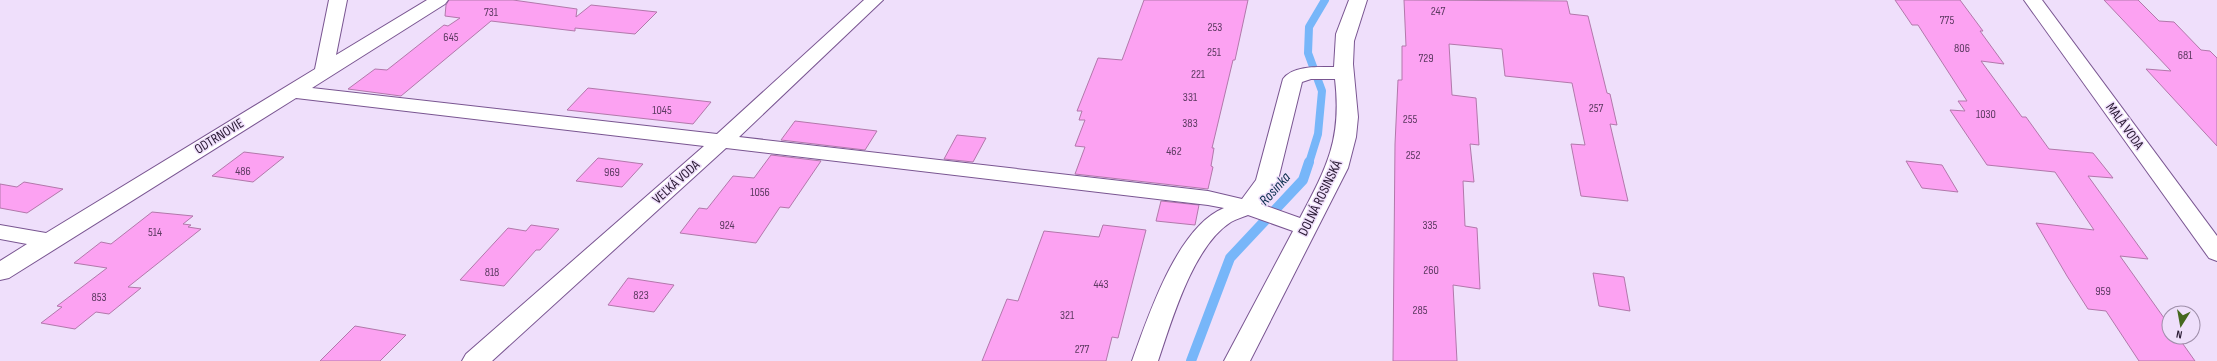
<svg xmlns="http://www.w3.org/2000/svg" width="2217" height="361" viewBox="0 0 2217 361" font-family="'Sofia Sans Condensed',sans-serif">
<style>
.lines{fill:none;stroke-linecap:round;stroke-linejoin:round}
.stream-far1{stroke:#77b6f9;stroke-width:8}
.stream{stroke:#77b6f9;stroke-width:10}
.building{fill:#fca2f2;stroke:#b278ab}
.street-casing{stroke:#795591;stroke-width:2}
.secondary-casing{stroke:#795591;stroke-width:2}
.street{fill:#fff;fill-rule:evenodd}
.secondary{fill:#fff;fill-rule:evenodd}
.labels{text-anchor:middle;dominant-baseline:central;stroke-width:3;stroke-linejoin:round;paint-order:stroke}
.number-label{font-size:12px;fill:#5c3a61}
.street-label{font-size:14px;fill:#271831;stroke:#efdffb}
.water-label{font-size:15px;font-style:italic;fill:#0c2e4e;stroke:#efdffb}
</style>
<rect width="100%" height="100%" fill="#efdffb"/>
<g class="lines">
<!-- stream-far1 -->
<path class="stream-far1" d="M 1309,163 L 1318,134 L 1322,91 L 1308,53 L 1309,27 L 1325,0"/>
<!-- stream -->
<path class="stream" d="M 1191,361 L 1230,258 L 1303,180 L 1309,162"/>
</g>
<!-- building -->
<g class="building">
<path d="M 449,0 L 513,0 L 577,9 L 576,17 L 591,5 L 657,12 L 635,34 L 575,28 L 575,31 L 491,21 L 401,96 L 348,89 L 375,69 L 387,70 L 444,25 L 448,26 L 460,18 L 445,16 L 446,5 Z"/>
<path d="M 1144,0 L 1248,0 L 1235,60 L 1233,60 L 1212,148 L 1214,148 L 1211,166 L 1213,167 L 1208,189 L 1075,174 L 1085,147 L 1075,146 L 1085,120 L 1079,120 L 1082,111 L 1077,111 L 1098,58 L 1122,60 Z"/>
<path d="M 1404,0 L 1567,1 L 1570,14 L 1588,16 L 1607,93 L 1610,94 L 1617,125 L 1610,124 L 1628,201 L 1581,196 L 1571,144 L 1585,145 L 1572,83 L 1505,76 L 1502,49 L 1449,44 L 1452,95 L 1476,98 L 1479,145 L 1470,144 L 1474,182 L 1463,181 L 1465,226 L 1477,228 L 1480,289 L 1453,285 L 1457,361 L 1393,361 L 1395,144 L 1398,80 L 1402,80 L 1402,46 L 1406,46 Z"/>
<path d="M 1895,0 L 1960,0 L 1983,31 L 1980,31 L 2004,64 L 1981,61 L 2022,117 L 2026,117 L 2049,149 L 2093,153 L 2113,178 L 2088,176 L 2148,259 L 2120,256 L 2169,325 L 2169,337 L 2178,337 L 2195,361 L 2139,361 L 2106,311 L 2088,309 L 2067,276 L 2036,223 L 2094,230 L 2055,172 L 1987,165 L 1950,110 L 1965,111 L 1958,101 L 1967,101 L 1918,25 L 1912,25 Z"/>
<path d="M 2104,0 L 2138,0 L 2159,21 L 2174,22 L 2201,50 L 2210,51 L 2217,58 L 2217,146 L 2146,69 L 2171,71 Z"/>
<path d="M 588,88 L 711,102 L 693,124 L 567,110 Z"/>
<path d="M 795,121 L 877,131 L 865,150 L 781,140 Z"/>
<path d="M 957,135 L 986,138 L 973,162 L 944,159 Z"/>
<path d="M 244,152 L 284,157 L 253,182 L 212,176 Z"/>
<path d="M 771,155 L 821,161 L 789,208 L 780,207 L 756,243 L 680,233 L 699,208 L 707,209 L 733,176 L 754,178 Z"/>
<path d="M 598,158 L 643,164 L 622,187 L 576,181 Z"/>
<path d="M 1906,161 L 1942,165 L 1958,192 L 1922,188 Z"/>
<path d="M 24,182 L 63,189 L 27,213 L 0,208 L 0,184 L 17,187 Z"/>
<path d="M 1161,201 L 1199,205 L 1195,225 L 1156,221 Z"/>
<path d="M 152,212 L 193,216 L 183,224 L 191,225 L 188,227 L 201,229 L 128,287 L 141,288 L 109,314 L 96,312 L 75,329 L 41,323 L 62,307 L 57,306 L 107,268 L 74,263 L 101,242 L 111,244 Z"/>
<path d="M 531,225 L 559,229 L 540,250 L 536,250 L 504,286 L 460,280 L 508,228 L 526,231 Z"/>
<path d="M 1103,225 L 1146,230 L 1118,338 L 1112,337 L 1106,361 L 982,361 L 1007,299 L 1018,301 L 1044,231 L 1099,237 Z"/>
<path d="M 1593,273 L 1624,277 L 1630,311 L 1599,306 Z"/>
<path d="M 628,278 L 674,285 L 654,312 L 608,305 Z"/>
<path d="M 355,326 L 406,335 L 380,361 L 320,361 Z"/>
</g>
<g class="lines">
<!-- street casing -->
<g class="street-casing">
<path id="street" d="M 329,0 L 347,0 L 336,55 L 427,0 L 448,0 L 445,4 L 312,88 L 717,134 L 864,0 L 883,0 L 739,137 L 1208,191 L 1242,199 L 1256,180 L 1283,79 C 1293,65 1319,67 1334,67 L 1336,34 L 1349,0 L 1367,0 L 1354,41 L 1353,64 L 1358,117 L 1356,137 L 1348,168 L 1250,361 L 1224,361 L 1293,231 L 1248,215 C 1243,217 1236,219 1231,222 C 1193,246 1172,320 1158,361 L 1132,361 C 1148,317 1177,227 1224,208 L 1208,205 L 726,148 L 492,361 L 462,361 L 466,354 L 704,146 L 296,98 L 9,278 L 0,280 L 0,261 L 27,244 L 0,239 L 0,225 L 46,233 L 315,69 ZM 1311,79 L 1335,79 C 1342,139 1327,167 1300,218 L 1261,204 L 1278,180 L 1302,82 Z"/>
</g>
<!-- secondary casing -->
<g class="secondary-casing">
<path id="secondary" d="M 2024,0 L 2042,0 L 2217,236 L 2217,261 L 2209,258 Z"/>
</g>
<!-- street -->
<use href="#street" class="street"/>
<!-- secondary -->
<use href="#secondary" class="secondary"/>
</g>
<g class="labels">
<!-- number labels -->
<g class="number-label">
<text x="1438" y="11">247</text>
<text x="491" y="12">731</text>
<text x="1947" y="20">775</text>
<text x="1215" y="27">253</text>
<text x="451" y="37">645</text>
<text x="1962" y="48">806</text>
<text x="1214" y="52">251</text>
<text x="2185" y="55">681</text>
<text x="1426" y="58">729</text>
<text x="1198" y="74">221</text>
<text x="1190" y="97">331</text>
<text x="1596" y="108">257</text>
<text x="662" y="110">1045</text>
<text x="1986" y="114">1030</text>
<text x="1410" y="119">255</text>
<text x="1190" y="123">383</text>
<text x="1174" y="151">462</text>
<text x="1413" y="155">252</text>
<text x="243" y="171">486</text>
<text x="612" y="172">969</text>
<text x="760" y="192">1056</text>
<text x="727" y="225">924</text>
<text x="1430" y="225">335</text>
<text x="155" y="232">514</text>
<text x="1431" y="270">260</text>
<text x="492" y="272">818</text>
<text x="1101" y="284">443</text>
<text x="2103" y="291">959</text>
<text x="641" y="295">823</text>
<text x="99" y="297">853</text>
<text x="1420" y="310">285</text>
<text x="1067" y="315">321</text>
<text x="1082" y="349">277</text>
</g>
<!-- street labels -->
<g class="street-label">
<text transform="translate(2125 126) rotate(54)">MALÁ VODA</text>
<text transform="translate(219 136) rotate(-32)">ODTRNOVIE</text>
<text transform="translate(676 182) rotate(-42)">VEĽKÁ VODA</text>
<text transform="translate(1320 198) rotate(-64)">DOLNÁ ROSINSKÁ</text>
</g>
<!-- water labels -->
<g class="water-label">
<text transform="translate(1275 189) rotate(-48)">Rosinka</text>
</g>
</g>
<!-- north arrow -->
<g transform="translate(2181 325) rotate(191)"><circle r="19" fill="#efdffb" stroke="#9f8faa"/>
<path d="M0-3L7 15L0 10L-7 15Z" fill="#46681f"/>
<text y="-6" font-size="11" font-weight="bold" text-anchor="middle" fill="#271831">N</text>
</g>
</svg>
